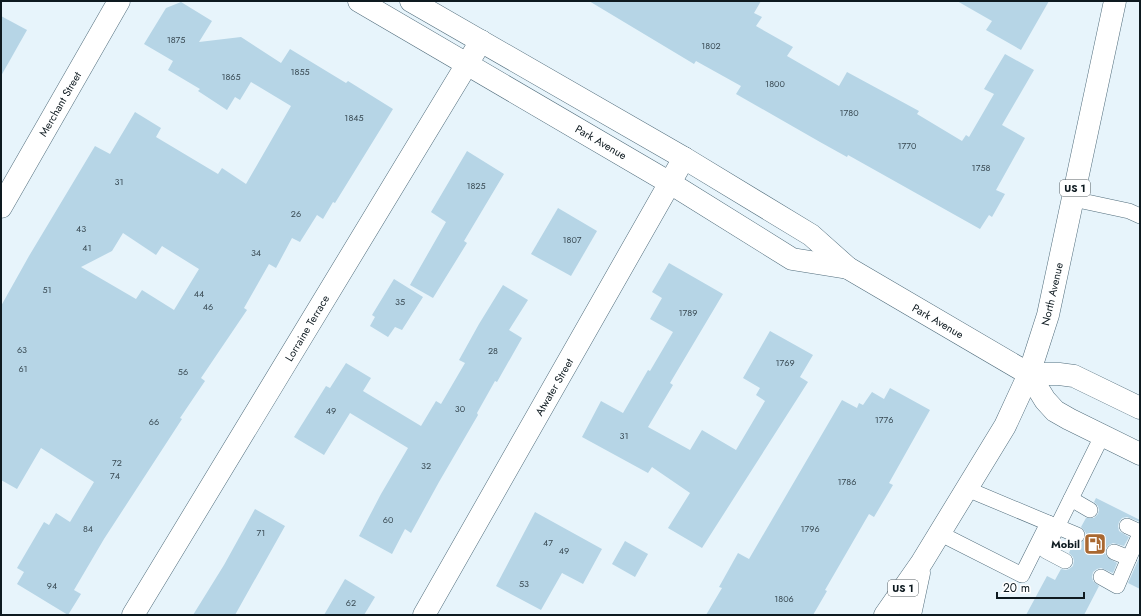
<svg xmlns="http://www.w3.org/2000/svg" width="1141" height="616" viewBox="0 0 1141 616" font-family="Jost,sans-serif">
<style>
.building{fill:#b6d5e6;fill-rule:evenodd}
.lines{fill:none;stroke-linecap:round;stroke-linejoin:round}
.lane-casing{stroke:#516d7c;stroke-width:16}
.street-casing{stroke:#516d7c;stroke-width:23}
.secondary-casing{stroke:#516d7c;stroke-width:23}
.primary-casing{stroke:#516d7c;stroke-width:23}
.lane{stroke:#fff;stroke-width:15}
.street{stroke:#fff;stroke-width:22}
.secondary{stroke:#fff;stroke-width:22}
.primary{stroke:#fff;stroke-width:22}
.labels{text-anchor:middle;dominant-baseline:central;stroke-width:4;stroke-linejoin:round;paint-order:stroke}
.number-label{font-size:9px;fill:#384952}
.shield{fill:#fff;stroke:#565f63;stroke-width:1}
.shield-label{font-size:10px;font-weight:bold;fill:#0e1a20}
.street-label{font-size:11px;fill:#0e1a20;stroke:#fff}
.poi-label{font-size:11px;font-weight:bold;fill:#0e1a20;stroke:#fff;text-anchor:end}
</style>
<rect width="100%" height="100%" fill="#e7f4fb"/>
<!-- building -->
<g class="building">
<path d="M 589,1 L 761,1 L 754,13 L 762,17 L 756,26 L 793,47 L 787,56 L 839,86 L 847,72 L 919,111 L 917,114 L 962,141 L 966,135 L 969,137 L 994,94 L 984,89 L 1005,54 L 1034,70 L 1002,125 L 1025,138 L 996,190 L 1005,194 L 992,217 L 989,215 L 980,229 L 848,155 L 847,157 L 820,142 L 736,94 L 741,86 L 696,61 L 694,64 Z"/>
<path d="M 957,1 L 1049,1 L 1021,50 L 986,30 L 992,21 Z"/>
<path d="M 181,2 L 212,21 L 199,42 L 241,37 L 281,63 L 290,49 L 346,83 L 348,81 L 393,109 L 335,203 L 333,202 L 323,219 L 317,215 L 300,242 L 292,238 L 276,268 L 269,264 L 244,308 L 247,310 L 201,378 L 205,381 L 180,418 L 182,419 L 104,539 L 74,590 L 81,594 L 68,615 L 17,584 L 24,572 L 17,568 L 44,522 L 49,525 L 56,513 L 70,522 L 94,482 L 41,448 L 17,489 L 1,480 L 1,306 L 29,256 L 95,146 L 110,154 L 135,112 L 161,128 L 156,137 L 218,174 L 222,168 L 246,184 L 291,106 L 251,82 L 240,100 L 235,97 L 227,110 L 198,91 L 200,89 L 168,70 L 173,61 L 144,44 L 166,8 ZM 123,233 L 156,255 L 162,246 L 199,269 L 174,310 L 142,290 L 136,299 L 81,267 L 112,251 Z"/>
<path d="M 1,16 L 27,30 L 1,76 Z"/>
<path d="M 467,151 L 504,174 L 464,241 L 467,243 L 433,298 L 410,285 L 446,222 L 431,212 Z"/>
<path d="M 558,208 L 597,231 L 571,276 L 531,254 Z"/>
<path d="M 669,263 L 723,294 L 670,383 L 673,385 L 648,427 L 690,450 L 702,430 L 736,450 L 765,401 L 756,395 L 760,388 L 743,378 L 770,331 L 813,355 L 800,377 L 808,382 L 702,548 L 668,528 L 690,493 L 652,467 L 648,473 L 582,437 L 601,401 L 623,413 L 648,370 L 650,371 L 673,332 L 650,319 L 662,298 L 652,292 Z"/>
<path d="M 394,279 L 423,297 L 402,330 L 395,327 L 388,337 L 370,326 L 375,317 L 372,315 Z"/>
<path d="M 503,285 L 528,300 L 509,330 L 522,338 L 497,382 L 495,381 L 477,413 L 478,415 L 439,482 L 411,533 L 405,529 L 392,554 L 359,536 L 381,494 L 408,448 L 350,413 L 324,455 L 294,437 L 326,386 L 330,388 L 346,363 L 371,378 L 363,391 L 421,426 L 436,401 L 441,404 L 465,363 L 459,360 L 479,324 Z"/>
<path d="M 890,388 L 930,410 L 889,483 L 893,485 L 874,517 L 869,514 L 825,590 L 827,591 L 813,615 L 706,615 L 722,588 L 719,587 L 738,553 L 749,559 L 842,400 L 857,408 L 859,403 L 863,405 L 872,392 L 884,399 Z"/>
<path d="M 1096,498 L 1140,520 L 1140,522 L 1127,517 L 1122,518 L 1119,522 L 1118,526 L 1119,531 L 1129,537 L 1124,546 L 1113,543 L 1109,545 L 1106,548 L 1105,553 L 1107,557 L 1117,563 L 1113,573 L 1101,568 L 1097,569 L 1093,572 L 1092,577 L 1093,581 L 1099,586 L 1084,615 L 1026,615 L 1047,576 L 1055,580 L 1061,569 L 1066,570 L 1069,569 L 1073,566 L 1074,561 L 1073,557 L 1069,553 L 1073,543 L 1079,544 L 1085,539 L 1086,533 L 1081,527 L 1086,518 L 1094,518 L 1098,514 L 1099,510 L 1098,506 L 1094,502 Z"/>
<path d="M 255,509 L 285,526 L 235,615 L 193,615 L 224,565 Z"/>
<path d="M 535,512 L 602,549 L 583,584 L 562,573 L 541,610 L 496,586 Z"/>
<path d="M 625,541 L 648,554 L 635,577 L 612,564 Z"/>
<path d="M 1140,556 L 1140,589 L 1128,583 Z"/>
<path d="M 345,579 L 375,597 L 364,615 L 324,615 Z"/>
</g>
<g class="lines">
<!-- lane casing -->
<g class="lane-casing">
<g id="lane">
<path d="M 1073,199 L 1129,211 L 1140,216"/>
<path d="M 967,489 L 1077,535"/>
<path d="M 1071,499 L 1090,510"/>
<path d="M 1127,526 L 1140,532"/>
<path d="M 939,533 L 1022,575 L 1048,523"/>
<path d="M 1114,552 L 1129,558 L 1140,534"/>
<path d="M 1065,561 L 1046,551 L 1057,527 L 1102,436"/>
<path d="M 1101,577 L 1117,586 L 1129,558"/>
</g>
</g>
<!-- street casing -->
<g class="street-casing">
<g id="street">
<path d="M 1,207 L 119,1"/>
<path d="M 133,615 L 481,41"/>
<path d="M 424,615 L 684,158"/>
</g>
</g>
<!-- secondary casing -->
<g class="secondary-casing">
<g id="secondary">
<path d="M 359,1 L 670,183 L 792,259 L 848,268"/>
<path d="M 411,1 L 684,158 L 811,235 L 848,268 L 1029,374 L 1045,400 L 1055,411 L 1069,419 L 1140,454"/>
<path d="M 1029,374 L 1059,374 L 1074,376 L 1140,408"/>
</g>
</g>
<!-- primary casing -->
<g class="primary-casing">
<g id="primary">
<path d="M 885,615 L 922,562 L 1005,426 L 1029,374 L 1048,315 L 1115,1"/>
<path d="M 910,615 L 919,573"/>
</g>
</g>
<!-- lane -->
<use href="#lane" class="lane"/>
<!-- street -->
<use href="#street" class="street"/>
<!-- secondary -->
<use href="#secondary" class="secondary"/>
<!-- primary -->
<use href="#primary" class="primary"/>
</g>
<!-- icons -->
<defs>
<g id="fuel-square" transform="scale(1.15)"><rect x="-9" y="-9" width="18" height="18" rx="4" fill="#a96831" stroke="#fff"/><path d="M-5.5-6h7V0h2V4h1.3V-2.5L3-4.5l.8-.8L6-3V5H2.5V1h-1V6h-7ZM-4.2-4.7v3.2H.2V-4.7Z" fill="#fff"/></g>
</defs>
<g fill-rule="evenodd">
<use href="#fuel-square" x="1095" y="544"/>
</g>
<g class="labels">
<!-- number labels -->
<g class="number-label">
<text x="176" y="39">1875</text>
<text x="711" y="45">1802</text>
<text x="300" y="71">1855</text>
<text x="231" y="76">1865</text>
<text x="775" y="83">1800</text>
<text x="849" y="112">1780</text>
<text x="354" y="117">1845</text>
<text x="907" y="145">1770</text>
<text x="981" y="167">1758</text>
<text x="119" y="181">31</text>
<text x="476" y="185">1825</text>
<text x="296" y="213">26</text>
<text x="81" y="228">43</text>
<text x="572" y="239">1807</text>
<text x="87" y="247">41</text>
<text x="256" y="252">34</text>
<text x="47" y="289">51</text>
<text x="199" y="293">44</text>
<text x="400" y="301">35</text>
<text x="208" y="306">46</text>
<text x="688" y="312">1789</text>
<text x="22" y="349">63</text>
<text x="493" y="350">28</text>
<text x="785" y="362">1769</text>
<text x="23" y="368">61</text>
<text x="183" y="371">56</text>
<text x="460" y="408">30</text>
<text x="331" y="410">49</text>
<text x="884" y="419">1776</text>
<text x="154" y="421">66</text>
<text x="624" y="435">31</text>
<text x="117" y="462">72</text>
<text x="426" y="465">32</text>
<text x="115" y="475">74</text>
<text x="847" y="481">1786</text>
<text x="388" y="519">60</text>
<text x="88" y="528">84</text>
<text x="810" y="528">1796</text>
<text x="261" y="532">71</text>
<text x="548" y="542">47</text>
<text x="564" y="550">49</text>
<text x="524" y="583">53</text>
<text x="52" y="585">94</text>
<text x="784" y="598">1806</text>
<text x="351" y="602">62</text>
</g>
<!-- shield labels -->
<g class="shield">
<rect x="1060" y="180" width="30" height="16" rx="3"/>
<rect x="888" y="580" width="30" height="16" rx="3"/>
</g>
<g class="shield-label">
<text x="1075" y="188">US 1</text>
<text x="903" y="588">US 1</text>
</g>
<!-- street labels -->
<g class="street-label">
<text transform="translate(60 104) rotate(-60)">Merchant Street</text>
<text transform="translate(601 142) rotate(30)">Park Avenue</text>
<text transform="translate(1052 294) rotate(-77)">North Avenue</text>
<text transform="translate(938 321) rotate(30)">Park Avenue</text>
<text transform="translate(307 328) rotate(-59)">Lorraine Terrace</text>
<text transform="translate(554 387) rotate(-60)">Atwater Street</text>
</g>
<!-- poi labels -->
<g class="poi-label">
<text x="1080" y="544">Mobil</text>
</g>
</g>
<!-- border -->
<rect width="1141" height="616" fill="none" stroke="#0e1a20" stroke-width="4"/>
<!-- scale -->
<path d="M997 592v6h87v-6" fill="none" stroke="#0e1a20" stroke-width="2"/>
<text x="1003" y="592" font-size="12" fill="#0e1a20" stroke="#ffffff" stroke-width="3" paint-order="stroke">20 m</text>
</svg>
